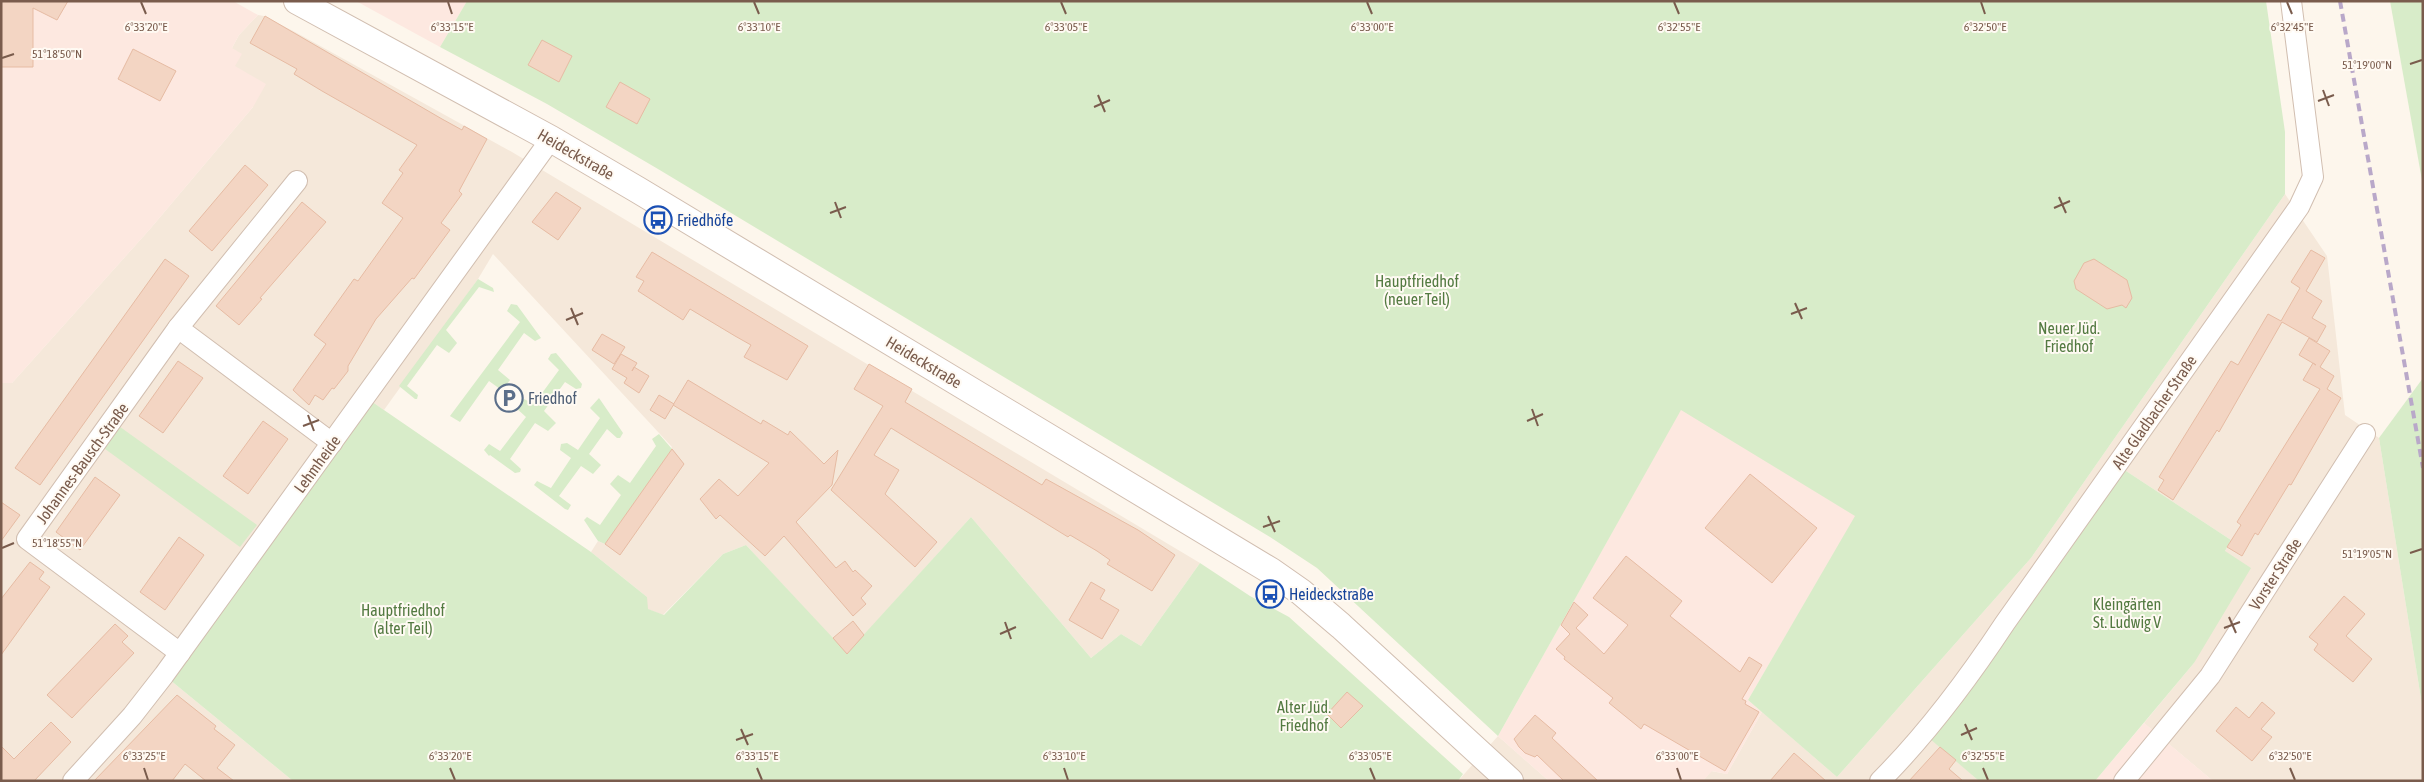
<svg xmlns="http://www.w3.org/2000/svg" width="2424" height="782" viewBox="0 0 2424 782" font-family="'Asap Condensed',sans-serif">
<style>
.residential{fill:#f5e8da}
.commercial{fill:#fde8e0}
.green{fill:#d8ecc9}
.building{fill:#f3d5c3;stroke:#e6bba3}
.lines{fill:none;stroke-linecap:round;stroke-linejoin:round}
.minor-casing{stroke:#d1beb0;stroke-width:22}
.tertiary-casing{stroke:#d1beb0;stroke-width:28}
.minor{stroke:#fff;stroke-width:20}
.tertiary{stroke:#fff;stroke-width:26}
.rail{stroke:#b9a8c9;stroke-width:4;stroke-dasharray:8 5;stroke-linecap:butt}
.ticks{fill:none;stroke:#7a5c4d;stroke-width:2}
.labels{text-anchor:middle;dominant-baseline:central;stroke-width:4;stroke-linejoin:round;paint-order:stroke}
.street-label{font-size:16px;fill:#7a5c4d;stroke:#fffaf3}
.transit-label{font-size:16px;fill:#164399;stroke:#fffaf3;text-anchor:start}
.park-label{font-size:16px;fill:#537a41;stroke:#fffaf3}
.service-label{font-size:16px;fill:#4e5e75;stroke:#fffaf3;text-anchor:start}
.ticks-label{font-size:12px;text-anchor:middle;fill:#7a5c4d;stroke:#fffaf3;stroke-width:4;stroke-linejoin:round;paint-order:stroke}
</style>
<rect width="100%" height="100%" fill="#fdf6ec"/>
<!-- residential -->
<g class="residential">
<path d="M 258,15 L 264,16 L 295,32 L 512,152 L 1200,563 L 1141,646 L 1121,634 L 1091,658 L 971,517 L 847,654 L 746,545 L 723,554 L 663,615 L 647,609 L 647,597 L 591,552 L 598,541 L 605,544 L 672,447 L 493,254 L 478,279 L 384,410 L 366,398 L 164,675 L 293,781 L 1,781 L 1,383 L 12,383 L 150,229 L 253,107 L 234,66 L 232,48 L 239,35 Z"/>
<path d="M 2285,194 L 2327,256 L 2345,415 L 2379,438 L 2423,711 L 2423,781 L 2213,781 L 2144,723 L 2194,663 L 2225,551 L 2231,540 L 2123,469 L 2092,518 L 2013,632 L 1930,737 L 1979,781 L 1703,781 L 1711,771 L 1727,774 L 1762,712 L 1837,777 L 2031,558 Z"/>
<path d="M 1498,736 L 1549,781 L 1458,781 Z"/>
</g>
<!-- commercial -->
<g class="commercial">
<path d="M 1,1 L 233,1 L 258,15 L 239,35 L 232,48 L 242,54 L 235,66 L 266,84 L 253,107 L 150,229 L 12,383 L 1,383 Z"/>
<path d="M 356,1 L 467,1 L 440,47 Z"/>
<path d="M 1681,409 L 1856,516 L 1748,700 L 1762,712 L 1727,774 L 1712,771 L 1703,781 L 1549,781 L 1498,736 Z"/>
<path d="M 2144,723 L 2213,781 L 2095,781 Z"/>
</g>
<!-- green -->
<g class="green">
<path d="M 467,1 L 2266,1 L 2285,132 L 2285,194 L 2031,558 L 1837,777 L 1748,700 L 1855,516 L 1681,410 L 1498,736 L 1317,568 L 1270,537 L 658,169 L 547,104 L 440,47 Z"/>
<path d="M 2390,1 L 2423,1 L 2423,186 Z"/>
<path d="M 478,279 L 493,288 L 494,292 L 479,287 L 446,330 L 457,343 L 449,353 L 437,345 L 407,386 L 418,395 L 417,399 L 415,399 L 399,386 Z"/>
<path d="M 511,304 L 517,305 L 541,338 L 535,341 L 524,333 L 498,370 L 510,380 L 504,388 L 500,389 L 489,381 L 460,422 L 450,416 L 520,322 L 507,311 Z"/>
<path d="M 556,353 L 582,384 L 581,388 L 576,389 L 565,382 L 544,411 L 556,423 L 548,431 L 535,423 L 510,459 L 521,469 L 520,472 L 515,473 L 490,455 L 489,456 L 484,450 L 489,444 L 500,451 L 526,417 L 515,407 L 520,397 L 534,404 L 559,370 L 548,359 L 551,354 Z"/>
<path d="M 2423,378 L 2423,711 L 2379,438 Z"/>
<path d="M 365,397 L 591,552 L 647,597 L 648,609 L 664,615 L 723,554 L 746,545 L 847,653 L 971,517 L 1091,658 L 1121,634 L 1141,646 L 1200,563 L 1250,596 L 1289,617 L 1463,774 L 1458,781 L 293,781 L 164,675 Z"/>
<path d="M 599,398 L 623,433 L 620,438 L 617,438 L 607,429 L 589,454 L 601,465 L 593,474 L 581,466 L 559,496 L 571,505 L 568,510 L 565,509 L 534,485 L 537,481 L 551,488 L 571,458 L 560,450 L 561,444 L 567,443 L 578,450 L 600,418 L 590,408 Z"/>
<path d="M 116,424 L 257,525 L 240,547 L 101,446 Z"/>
<path d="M 659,434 L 672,449 L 605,544 L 598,541 L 584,520 L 587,517 L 600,525 L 621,495 L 610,484 L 618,475 L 630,483 L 656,446 L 652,439 Z"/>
<path d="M 2123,469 L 2231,540 L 2225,551 L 2251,568 L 2194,663 L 2095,781 L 1979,781 L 1929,738 C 1998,651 2064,563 2123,469 Z"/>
</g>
<!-- building -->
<g class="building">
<path d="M 1,1 L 68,1 L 57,20 L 33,8 L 33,67 L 1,67 Z"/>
<path d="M 265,16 L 442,119 L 462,130 L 464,126 L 487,139 L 459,191 L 462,194 L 441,223 L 450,230 L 414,279 L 412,278 L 376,319 L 348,366 L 348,371 L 334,389 L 332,388 L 323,400 L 315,395 L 309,405 L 293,390 L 326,344 L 314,335 L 354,279 L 358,281 L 403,218 L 382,203 L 403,173 L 399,170 L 417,145 L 322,91 L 294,74 L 297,69 L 250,43 Z"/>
<path d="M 542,40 L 572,56 L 559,82 L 528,65 Z"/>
<path d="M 133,49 L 176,71 L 160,101 L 118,79 Z"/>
<path d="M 620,82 L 650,99 L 637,124 L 606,107 Z"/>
<path d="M 245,165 L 268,185 L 212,251 L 189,231 Z"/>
<path d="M 556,192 L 581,208 L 558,240 L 532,222 Z"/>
<path d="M 302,202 L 326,222 L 260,298 L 262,299 L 239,325 L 216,306 Z"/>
<path d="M 2311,250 L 2325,258 L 2306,291 L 2322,301 L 2312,318 L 2326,326 L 2317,342 L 2282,322 L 2219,432 L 2217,430 L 2173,500 L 2158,490 L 2164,480 L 2159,477 L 2231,361 L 2238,365 L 2268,314 L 2281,321 L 2300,288 L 2291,282 Z"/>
<path d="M 652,252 L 808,346 L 787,380 L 744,357 L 751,345 L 735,336 L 690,309 L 683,320 L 638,291 L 644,281 L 636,277 Z"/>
<path d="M 165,259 L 189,276 L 40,485 L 15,468 Z"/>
<path d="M 2094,259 L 2127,280 L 2132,298 L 2126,308 L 2122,305 L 2107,309 L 2076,289 L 2074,281 L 2084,263 Z"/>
<path d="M 602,334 L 625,347 L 614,364 L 592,350 Z"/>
<path d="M 2309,338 L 2330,351 L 2320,367 L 2334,376 L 2327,389 L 2341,398 L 2291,485 L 2289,484 L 2258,535 L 2255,533 L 2242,556 L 2227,547 L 2241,525 L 2237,522 L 2320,389 L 2303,380 L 2313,363 L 2316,365 L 2299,355 Z"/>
<path d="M 621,354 L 637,363 L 632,371 L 634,367 L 649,376 L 639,393 L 624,383 L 627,378 L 612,369 Z"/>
<path d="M 178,361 L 203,378 L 163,433 L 139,416 Z"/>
<path d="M 869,364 L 912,389 L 905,402 L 1042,485 L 1046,479 L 1138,530 L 1175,555 L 1152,591 L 1107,564 L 1110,560 L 1097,551 L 1070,535 L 1068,537 L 891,428 L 874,455 L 899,470 L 885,494 L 937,542 L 915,567 L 831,490 L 883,406 L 854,389 Z"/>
<path d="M 688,380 L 761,424 L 763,420 L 788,435 L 790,431 L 824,464 L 838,450 L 832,485 L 796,522 L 836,568 L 845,561 L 853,572 L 855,570 L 872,586 L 861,598 L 866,604 L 853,616 L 784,536 L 765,556 L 720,515 L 716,519 L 700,499 L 719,479 L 738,496 L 769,463 L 673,405 Z"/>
<path d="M 659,395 L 674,404 L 665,419 L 650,410 Z"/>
<path d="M 263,421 L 288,439 L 248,494 L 223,476 Z"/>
<path d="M 672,449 L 684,464 L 620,555 L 605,544 Z"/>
<path d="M 1750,474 L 1817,528 L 1772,583 L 1705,528 Z"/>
<path d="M 95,477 L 120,495 L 80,550 L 56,532 Z"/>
<path d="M 1,502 L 20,515 L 1,541 Z"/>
<path d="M 179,537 L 204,555 L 165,610 L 140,592 Z"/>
<path d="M 1626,556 L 1682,601 L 1670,616 L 1740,672 L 1749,657 L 1762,665 L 1742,699 L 1746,701 L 1745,704 L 1759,712 L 1725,771 L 1644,724 L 1641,729 L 1609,703 L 1613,698 L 1564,659 L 1565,657 L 1556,649 L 1570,634 L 1561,625 L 1574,602 L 1588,615 L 1576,628 L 1604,654 L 1628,625 L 1593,598 Z"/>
<path d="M 30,562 L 44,572 L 39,579 L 50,587 L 1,655 L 1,599 Z"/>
<path d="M 1091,582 L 1105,590 L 1100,599 L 1119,610 L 1102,639 L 1069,620 Z"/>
<path d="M 2344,596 L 2365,614 L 2346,636 L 2372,659 L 2353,682 L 2314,650 L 2318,644 L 2309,637 Z"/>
<path d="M 853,621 L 864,635 L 847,654 L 833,638 Z"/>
<path d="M 115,624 L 128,636 L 122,642 L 134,653 L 72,718 L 47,695 Z"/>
<path d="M 1347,692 L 1363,706 L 1341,728 L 1327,714 Z"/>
<path d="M 177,695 L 216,726 L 214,729 L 235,745 L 217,768 L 234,781 L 206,781 L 185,764 L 172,781 L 94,781 Z"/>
<path d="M 2262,702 L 2275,713 L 2261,729 L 2272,737 L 2252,761 L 2216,731 L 2236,707 L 2249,718 Z"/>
<path d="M 1535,715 L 1556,733 L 1552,738 L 1598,781 L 1564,781 L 1537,755 L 1535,757 L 1525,753 L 1519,747 L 1514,739 Z"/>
<path d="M 51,722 L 71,742 L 34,781 L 1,781 L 1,746 L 14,759 Z"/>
<path d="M 1940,747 L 1956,760 L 1949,769 L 1963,781 L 1909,781 Z"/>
<path d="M 1794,753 L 1826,781 L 1770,781 Z"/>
</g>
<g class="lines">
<!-- minor casing -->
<g class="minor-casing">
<g id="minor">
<path d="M 178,328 L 332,443"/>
<path d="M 180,653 L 27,539 L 178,328 L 297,181"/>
<path d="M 73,781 L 132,716 L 164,675 L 551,139"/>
<path d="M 1880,781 C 1928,733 1968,679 2005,623 L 2299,207 L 2313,177 L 2291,1"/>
<path d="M 2124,781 L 2210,676 L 2365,434"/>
</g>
</g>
<!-- tertiary casing -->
<g class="tertiary-casing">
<path id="tertiary" d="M 297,1 L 551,139 L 638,190 L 1271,571 L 1301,592 L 1341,626 L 1510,781"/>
</g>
<!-- minor -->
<use href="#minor" class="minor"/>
<!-- tertiary -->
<use href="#tertiary" class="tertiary"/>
<!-- rail -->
<path class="rail" d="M 2340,1 L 2423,468"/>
</g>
<!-- ticks -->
<path class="ticks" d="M 141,2 L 146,14M 448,2 L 452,14M 754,2 L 759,14M 1061,2 L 1066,14M 1367,2 L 1372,14M 1674,2 L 1679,14M 1981,2 L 1985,14M 2287,2 L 2292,14M 2,58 L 14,54M 2410,64 L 2422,60M 2323,90 L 2329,106M 1098,95 L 1105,112M 2318,101 L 2334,95M 1094,107 L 1110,100M 2059,197 L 2066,213M 835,202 L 841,218M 2054,208 L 2070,201M 830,213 L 846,207M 1795,303 L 1802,319M 571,308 L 578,325M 1791,314 L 1807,308M 566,320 L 583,313M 1532,409 L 1538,426M 308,415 L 314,431M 1527,421 L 1543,414M 303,426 L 319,420M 1268,516 L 1275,532M 1263,527 L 1280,521M 2,548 L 14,543M 2410,553 L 2422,549M 2229,617 L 2236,633M 1005,622 L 1011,639M 2224,628 L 2240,622M 1000,634 L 1016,627M 1965,724 L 1972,740M 741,729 L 748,745M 1961,735 L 1977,728M 736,740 L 753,734M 144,768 L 148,780M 450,768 L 455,780M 757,768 L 762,780M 1064,768 L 1068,780M 1370,768 L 1375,780M 1677,768 L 1681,780M 1983,768 L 1988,780M 2290,768 L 2295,780"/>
<!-- icons -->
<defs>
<g id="bus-ring" transform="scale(1.4375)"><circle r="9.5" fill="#fffaf3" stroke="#1a4fb4" stroke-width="1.5"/><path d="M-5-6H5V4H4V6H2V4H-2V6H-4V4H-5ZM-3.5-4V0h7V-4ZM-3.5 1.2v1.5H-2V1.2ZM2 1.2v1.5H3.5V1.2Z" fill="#1a4fb4"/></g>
<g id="parking-ring" transform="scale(1.4375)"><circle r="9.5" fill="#fffaf3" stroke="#5c6f8a" stroke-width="1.5"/><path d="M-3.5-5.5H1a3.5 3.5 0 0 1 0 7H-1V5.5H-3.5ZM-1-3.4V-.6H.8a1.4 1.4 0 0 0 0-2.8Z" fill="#5c6f8a"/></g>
</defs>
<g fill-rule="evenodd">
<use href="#bus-ring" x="658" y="220"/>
<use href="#parking-ring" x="509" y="398"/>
<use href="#bus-ring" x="1270" y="594"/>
</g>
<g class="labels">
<!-- street labels -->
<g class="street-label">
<text transform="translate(576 154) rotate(30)">Heideckstraße</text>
<text transform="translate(924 362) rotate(31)">Heideckstraße</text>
<text transform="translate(2154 412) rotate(-55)">Alte Gladbacher Straße</text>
<text transform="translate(82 463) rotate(-54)">Johannes-Bausch-Straße</text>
<text transform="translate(317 464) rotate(-54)">Lehmheide</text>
<text transform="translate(2275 574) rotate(-57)">Vorster Straße</text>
</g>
<!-- transit labels -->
<g class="transit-label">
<text x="677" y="220">Friedhöfe</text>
<text x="1289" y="594">Heideckstraße</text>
</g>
<!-- park labels -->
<g class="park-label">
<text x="1417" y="281">Hauptfriedhof<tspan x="1417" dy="18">(neuer Teil)</tspan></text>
<text x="2069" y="328">Neuer Jüd.<tspan x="2069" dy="18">Friedhof</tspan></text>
<text x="2127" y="604">Kleingärten<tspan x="2127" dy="18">St. Ludwig V</tspan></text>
<text x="403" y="610">Hauptfriedhof<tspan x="403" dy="18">(alter Teil)</tspan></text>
<text x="1304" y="707">Alter Jüd.<tspan x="1304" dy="18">Friedhof</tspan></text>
</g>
<!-- service labels -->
<g class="service-label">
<text x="528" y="398">Friedhof</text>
</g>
</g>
<g class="ticks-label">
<text x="146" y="31">6°33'20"E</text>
<text x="452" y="31">6°33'15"E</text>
<text x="1985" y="31">6°32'50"E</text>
<text x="2292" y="31">6°32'45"E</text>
<text x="759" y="31">6°33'10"E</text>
<text x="1066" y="31">6°33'05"E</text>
<text x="1372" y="31">6°33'00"E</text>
<text x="1679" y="31">6°32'55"E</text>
<text x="57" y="58">51°18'50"N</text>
<text x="2367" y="69">51°19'00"N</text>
<text x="57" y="547">51°18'55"N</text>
<text x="2367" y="558">51°19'05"N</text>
<text x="144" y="760">6°33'25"E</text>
<text x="450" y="760">6°33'20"E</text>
<text x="757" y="760">6°33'15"E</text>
<text x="1064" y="760">6°33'10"E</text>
<text x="1370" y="760">6°33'05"E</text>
<text x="1677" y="760">6°33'00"E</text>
<text x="1983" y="760">6°32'55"E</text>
<text x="2290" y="760">6°32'50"E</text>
</g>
<!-- border -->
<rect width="2424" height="782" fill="none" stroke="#7a5c4d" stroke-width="5"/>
</svg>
